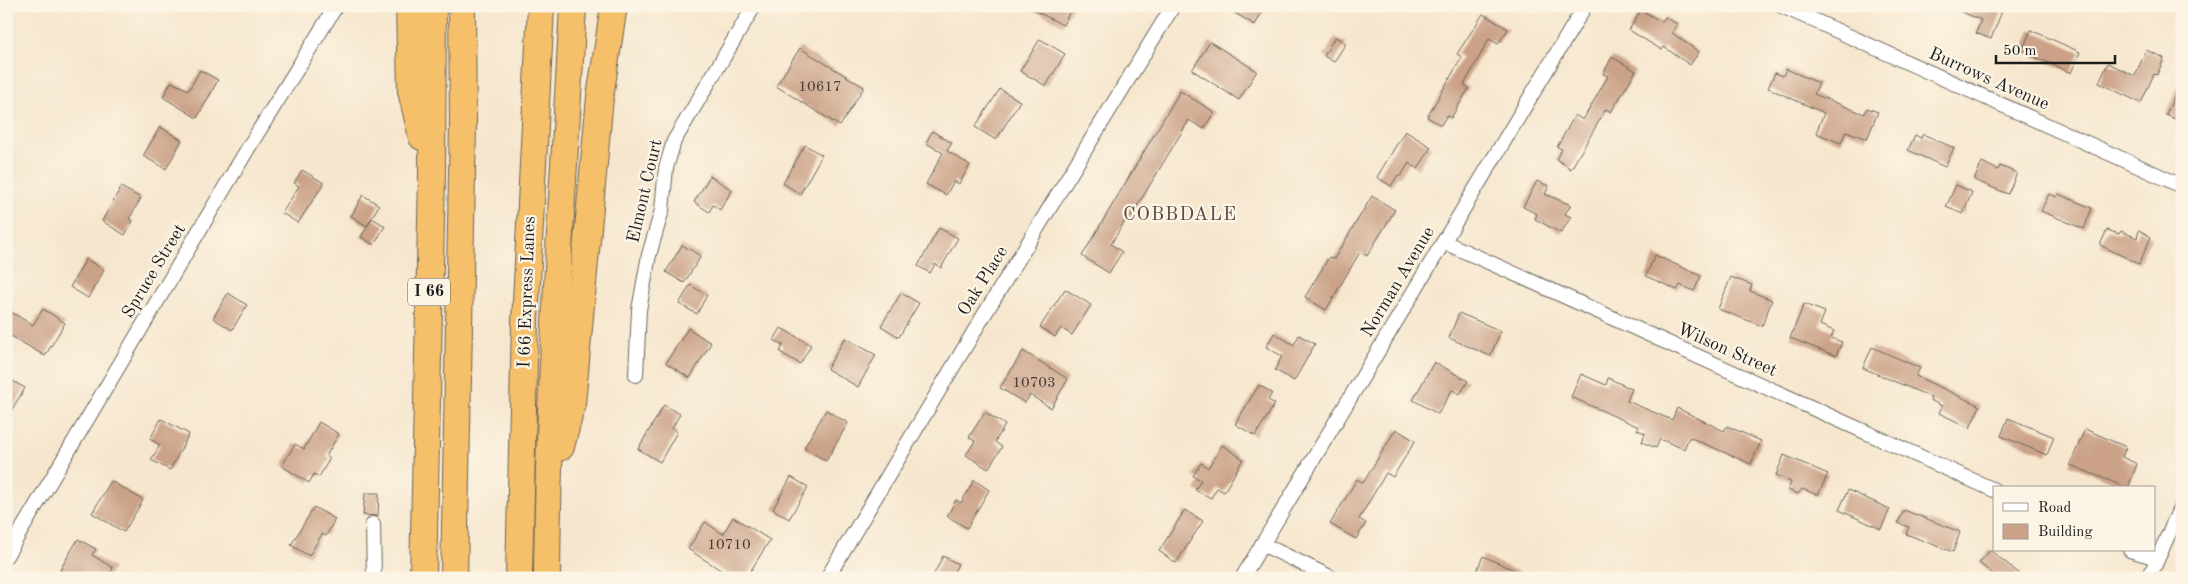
<svg xmlns="http://www.w3.org/2000/svg" width="2188" height="584" viewBox="0 0 2188 584" font-family="'Old Standard TT',serif">
<style>
.lines{fill:none;stroke-linecap:round;stroke-linejoin:round}
.stream{stroke:#67b2e0;stroke-width:5}
.building{fill:#cba288}
.street-casing{stroke:#68635a;stroke-width:16}
.highway-casing{stroke:#68635a;stroke-width:28}
.street{stroke:#fff;stroke-width:14}
.highway{stroke:#f6c06b;stroke-width:26}
.labels{text-anchor:middle;dominant-baseline:central;stroke-width:4.5;stroke-linejoin:round;paint-order:stroke}
.number-label{font-size:15px;fill:#483e37}
.shield{fill:#fcf5e5;stroke:#5f5d58;stroke-width:1}
.shield-label{font-size:16px;font-weight:bold;fill:#1c1c1c}
.street-label{font-size:18px;fill:#1c1c1c;stroke:#fcf5e5}
.neighbourhood-label{font-size:19px;letter-spacing:1px;fill:#594b42;stroke:#fcf5e5}
</style>
<rect width="100%" height="100%" fill="#fcf5e5"/>
<filter id="ink" filterUnits="userSpaceOnUse"><feTurbulence type="fractalNoise" baseFrequency=".02" numOctaves="2"/><feDisplacementMap in="SourceGraphic" scale="10" xChannelSelector="R" yChannelSelector="G"/><feConvolveMatrix kernelMatrix="1 2 1 2 8 2 1 2 1" color-interpolation-filters="sRGB"/></filter>
<filter id="wash" filterUnits="userSpaceOnUse"><feTurbulence type="fractalNoise" baseFrequency=".0096" numOctaves="4" result="noise"/><feDisplacementMap in="SourceGraphic" scale="20" xChannelSelector="R" yChannelSelector="G"/><feGaussianBlur stdDeviation="1.12" result="paint"/><feColorMatrix in="noise" values="0 0 0 0 0 0 0 0 0 0 0 0 0 0 0 0 0 1.4 0 .05"/><feComposite in="paint" operator="in"/></filter>
<g filter="url(#wash)">
<rect width="100%" height="100%" fill="#f6e6cd"/>
<g class="lines">
<!-- stream -->
<path class="stream" d="M 2167,575 L 2182,570"/>
</g>
<g id="blocks">
<!-- building -->
<g class="building">
<path d="M 1026,6 L 1073,6 L 1063,25 Z"/>
<path d="M 1223,6 L 1266,6 L 1255,25 Z"/>
<path d="M 1947,6 L 2004,6 L 1991,39 L 1976,33 L 1981,20 Z"/>
<path d="M 1641,10 L 1662,22 L 1665,17 L 1677,24 L 1672,33 L 1699,52 L 1690,65 L 1664,47 L 1662,50 L 1629,30 Z"/>
<path d="M 1483,14 L 1508,29 L 1498,44 L 1489,39 L 1464,85 L 1469,88 L 1451,118 L 1447,115 L 1441,125 L 1427,117 L 1462,57 L 1457,54 Z"/>
<path d="M 2031,30 L 2080,52 L 2071,73 L 2022,51 Z"/>
<path d="M 1335,37 L 1346,43 L 1334,62 L 1324,56 Z"/>
<path d="M 1040,39 L 1065,54 L 1046,86 L 1020,71 Z"/>
<path d="M 1210,42 L 1257,71 L 1239,100 L 1192,70 Z"/>
<path d="M 800,48 L 864,87 L 840,126 L 776,86 Z"/>
<path d="M 2146,50 L 2164,58 L 2157,75 L 2154,74 L 2141,103 L 2099,83 L 2108,63 L 2135,76 Z"/>
<path d="M 1612,57 L 1636,71 L 1611,112 L 1606,109 L 1571,169 L 1556,159 L 1562,149 L 1557,147 L 1575,115 L 1583,120 L 1608,76 L 1603,74 Z"/>
<path d="M 1786,69 L 1819,83 L 1814,94 L 1864,114 L 1867,108 L 1878,112 L 1867,139 L 1846,131 L 1841,143 L 1816,133 L 1824,113 L 1768,88 L 1775,73 L 1783,76 Z"/>
<path d="M 200,70 L 218,80 L 197,118 L 163,97 L 171,82 L 189,90 Z"/>
<path d="M 2182,78 L 2182,122 L 2166,115 Z"/>
<path d="M 1000,89 L 1020,101 L 996,140 L 975,127 Z"/>
<path d="M 1180,91 L 1214,112 L 1204,129 L 1189,120 L 1130,218 L 1128,216 L 1111,244 L 1122,252 L 1109,273 L 1082,256 Z"/>
<path d="M 160,127 L 182,140 L 166,169 L 143,156 Z"/>
<path d="M 932,131 L 952,143 L 947,151 L 970,165 L 959,184 L 954,181 L 946,195 L 926,184 L 943,153 L 926,143 Z"/>
<path d="M 1405,131 L 1431,147 L 1418,169 L 1409,163 L 1401,176 L 1398,175 L 1391,186 L 1377,177 Z"/>
<path d="M 1923,134 L 1954,148 L 1945,167 L 1908,150 L 1915,135 L 1921,138 Z"/>
<path d="M 805,145 L 822,155 L 800,194 L 783,183 Z"/>
<path d="M 1982,162 L 1998,170 L 2000,166 L 2017,173 L 2008,194 L 1974,180 Z"/>
<path d="M 302,170 L 324,183 L 298,223 L 282,213 L 299,186 L 294,183 Z"/>
<path d="M 710,176 L 732,190 L 720,210 L 713,205 L 709,212 L 694,202 Z"/>
<path d="M 1537,181 L 1549,186 L 1545,194 L 1571,205 L 1565,214 L 1571,217 L 1561,233 L 1535,219 L 1537,214 L 1523,207 Z"/>
<path d="M 1956,185 L 1972,192 L 1963,214 L 1946,207 Z"/>
<path d="M 121,187 L 141,198 L 129,219 L 133,221 L 125,235 L 102,221 Z"/>
<path d="M 2049,194 L 2057,197 L 2058,194 L 2092,208 L 2084,229 L 2041,211 Z"/>
<path d="M 363,195 L 379,205 L 367,226 L 351,216 Z"/>
<path d="M 1372,196 L 1395,210 L 1367,256 L 1360,252 L 1326,310 L 1305,297 L 1329,257 L 1334,259 Z"/>
<path d="M 372,218 L 385,226 L 374,245 L 361,237 Z"/>
<path d="M 939,228 L 958,238 L 941,268 L 935,264 L 930,273 L 918,266 Z"/>
<path d="M 2107,230 L 2119,234 L 2121,231 L 2137,238 L 2139,230 L 2151,237 L 2139,264 L 2100,245 Z"/>
<path d="M 682,245 L 701,256 L 684,283 L 666,272 Z"/>
<path d="M 1655,255 L 1701,276 L 1694,291 L 1680,285 L 1677,290 L 1646,276 Z"/>
<path d="M 86,259 L 104,270 L 88,298 L 70,287 Z"/>
<path d="M 1731,277 L 1752,285 L 1750,291 L 1772,300 L 1762,326 L 1718,309 Z"/>
<path d="M 690,285 L 707,295 L 697,314 L 679,304 Z"/>
<path d="M 1065,289 L 1091,305 L 1072,335 L 1061,328 L 1055,337 L 1040,327 Z"/>
<path d="M 228,293 L 247,305 L 232,330 L 213,318 Z"/>
<path d="M 901,293 L 919,303 L 899,337 L 881,326 Z"/>
<path d="M 1804,304 L 1825,312 L 1820,325 L 1834,331 L 1831,338 L 1842,342 L 1836,356 L 1790,338 Z"/>
<path d="M 6,309 L 33,325 L 43,309 L 65,323 L 45,356 L 6,333 Z"/>
<path d="M 1459,313 L 1501,331 L 1490,356 L 1449,338 Z"/>
<path d="M 688,328 L 711,343 L 690,378 L 666,363 Z"/>
<path d="M 781,328 L 811,345 L 800,364 L 780,352 L 783,345 L 774,340 Z"/>
<path d="M 1274,333 L 1294,345 L 1299,335 L 1315,344 L 1294,381 L 1275,370 L 1282,356 L 1266,347 Z"/>
<path d="M 845,338 L 876,355 L 858,387 L 827,369 Z"/>
<path d="M 1872,347 L 1920,368 L 1916,376 L 1980,406 L 1970,428 L 1939,413 L 1942,406 L 1930,400 L 1931,397 L 1863,368 Z"/>
<path d="M 1023,351 L 1068,379 L 1051,408 L 1030,395 L 1025,403 L 1000,388 Z"/>
<path d="M 1434,362 L 1468,381 L 1460,394 L 1452,390 L 1438,414 L 1413,400 Z"/>
<path d="M 1581,374 L 1606,385 L 1608,378 L 1632,389 L 1627,401 L 1672,420 L 1677,408 L 1724,431 L 1727,426 L 1761,441 L 1751,464 L 1689,437 L 1684,449 L 1660,439 L 1656,448 L 1642,442 L 1645,433 L 1637,430 L 1639,427 L 1571,397 Z"/>
<path d="M 6,377 L 25,388 L 6,419 Z"/>
<path d="M 1259,385 L 1272,393 L 1268,400 L 1275,404 L 1255,436 L 1235,424 Z"/>
<path d="M 664,405 L 680,414 L 672,428 L 677,432 L 660,462 L 638,449 Z"/>
<path d="M 826,410 L 848,423 L 826,461 L 804,448 Z"/>
<path d="M 985,412 L 1005,425 L 995,442 L 1002,447 L 988,469 L 966,455 L 975,441 L 969,437 Z"/>
<path d="M 2008,418 L 2054,437 L 2047,455 L 2001,436 Z"/>
<path d="M 161,419 L 189,434 L 170,470 L 151,460 L 160,445 L 150,439 Z"/>
<path d="M 319,422 L 339,434 L 326,456 L 330,458 L 319,477 L 314,474 L 309,483 L 282,466 L 295,444 L 304,449 Z"/>
<path d="M 1396,429 L 1415,441 L 1393,477 L 1386,473 L 1359,519 L 1366,523 L 1356,539 L 1330,524 L 1357,479 L 1363,483 Z"/>
<path d="M 2085,429 L 2126,447 L 2122,457 L 2137,464 L 2128,488 L 2070,465 Z"/>
<path d="M 1222,445 L 1243,459 L 1224,492 L 1217,488 L 1211,498 L 1195,490 L 1201,480 L 1193,476 L 1201,463 L 1208,468 Z"/>
<path d="M 1784,455 L 1828,474 L 1818,495 L 1802,489 L 1798,494 L 1788,490 L 1791,482 L 1776,475 Z"/>
<path d="M 791,477 L 808,487 L 789,519 L 773,509 Z"/>
<path d="M 974,480 L 989,490 L 967,528 L 947,516 L 956,500 L 961,503 Z"/>
<path d="M 111,481 L 143,500 L 124,532 L 92,513 Z"/>
<path d="M 1848,490 L 1890,509 L 1881,529 L 1839,510 Z"/>
<path d="M 365,493 L 379,493 L 378,516 L 363,515 Z"/>
<path d="M 314,507 L 335,519 L 326,536 L 322,534 L 309,556 L 291,545 Z"/>
<path d="M 1185,510 L 1203,521 L 1176,563 L 1159,551 Z"/>
<path d="M 1904,510 L 1960,532 L 1953,552 L 1906,534 L 1909,527 L 1898,523 Z"/>
<path d="M 733,517 L 770,540 L 746,578 L 733,578 L 688,549 L 705,522 L 723,534 Z"/>
<path d="M 78,539 L 96,549 L 92,555 L 113,568 L 108,578 L 72,578 L 60,570 Z"/>
<path d="M 1990,550 L 2025,578 L 1998,578 L 1979,563 Z"/>
<path d="M 943,556 L 958,564 L 951,578 L 932,578 Z"/>
<path d="M 1483,556 L 1532,578 L 1474,578 Z"/>
</g>
</g>
</g>
<g filter="url(#ink)">
<use href="#blocks" fill-opacity="0" stroke="#68635a" stroke-width="1"/>
<g class="lines">
<!-- street casing -->
<g class="street-casing">
<g id="street">
<path d="M 1782,6 L 2182,186"/>
<path d="M 1444,242 L 1994,490"/>
<path d="M 636,375 L 639,310 L 649,255 L 662,210 L 666,168 L 674,141 L 754,6"/>
<path d="M 373,524 L 374,578"/>
<path d="M 1262,544 L 1332,578"/>
<path d="M 2130,550 L 2157,558"/>
<path d="M 6,556 L 250,145 L 336,6"/>
<path d="M 827,578 L 981,320 L 1173,6"/>
<path d="M 1242,578 L 1585,6"/>
<path d="M 2149,578 L 2182,504"/>
</g>
</g>
<!-- highway casing -->
<g class="highway-casing">
<g id="highway">
<path d="M 409,6 L 411,91 L 422,137"/>
<path d="M 561,447 L 572,404 L 600,97 L 614,6"/>
<path d="M 423,578 L 432,176 L 433,6"/>
<path d="M 454,578 L 463,124 L 462,6"/>
<path d="M 519,578 L 525,322 L 541,6"/>
<path d="M 547,578 C 548,387 563,197 573,6"/>
</g>
</g>
<!-- street -->
<use href="#street" class="street"/>
<!-- highway -->
<use href="#highway" class="highway"/>
</g>
</g>
<g class="labels">
<!-- number labels -->
<g class="number-label">
<text x="820" y="87">10617</text>
<text x="1034" y="383">10703</text>
<text x="729" y="545">10710</text>
</g>
<!-- shield labels -->
<rect class="shield" x="408" y="278.5" width="42" height="27" rx="4"/>
<g class="shield-label">
<text x="429" y="292">I 66</text>
</g>
<!-- street labels -->
<g class="street-label">
<text transform="translate(1989 79) rotate(24)">Burrows Avenue</text>
<text transform="translate(645 191) rotate(-77)">Elmont Court</text>
<text transform="translate(154 271) rotate(-59)">Spruce Street</text>
<text transform="translate(983 281) rotate(-58)">Oak Place</text>
<text transform="translate(1398 282) rotate(-59)">Norman Avenue</text>
<text transform="translate(527 292) rotate(-88)">I 66 Express Lanes</text>
<text transform="translate(1727 350) rotate(24)">Wilson Street</text>
</g>
<!-- neighbourhood labels -->
<g class="neighbourhood-label">
<text x="1180" y="215">COBBDALE</text>
</g>
</g>
<!-- margin -->
<rect width="2188" height="584" fill="none" stroke="#fcf5e5" stroke-width="25"/>
<!-- legend -->
<rect x="1993" y="486" width="162" height="65" fill="#fcf5e5" stroke="#a29e95"/>
<rect x="2003" y="503" width="25" height="8" fill="#ffffff" stroke="#a29e95"/>
<text x="2038" y="512" font-size="15" fill="#1c1c1c">Road</text>
<rect x="2003" y="524" width="25" height="15" fill="#cba288" stroke="#a29e95"/>
<text x="2038" y="536" font-size="15" fill="#1c1c1c">Building</text>
<!-- scale -->
<path d="M1996 55v8h119v-8" fill="none" stroke="#1c1c1c" stroke-width="2.5"/>
<text x="2003" y="55" font-size="15" fill="#1c1c1c" stroke="#fcf5e5" stroke-width="4" paint-order="stroke">50 m</text>
</svg>
